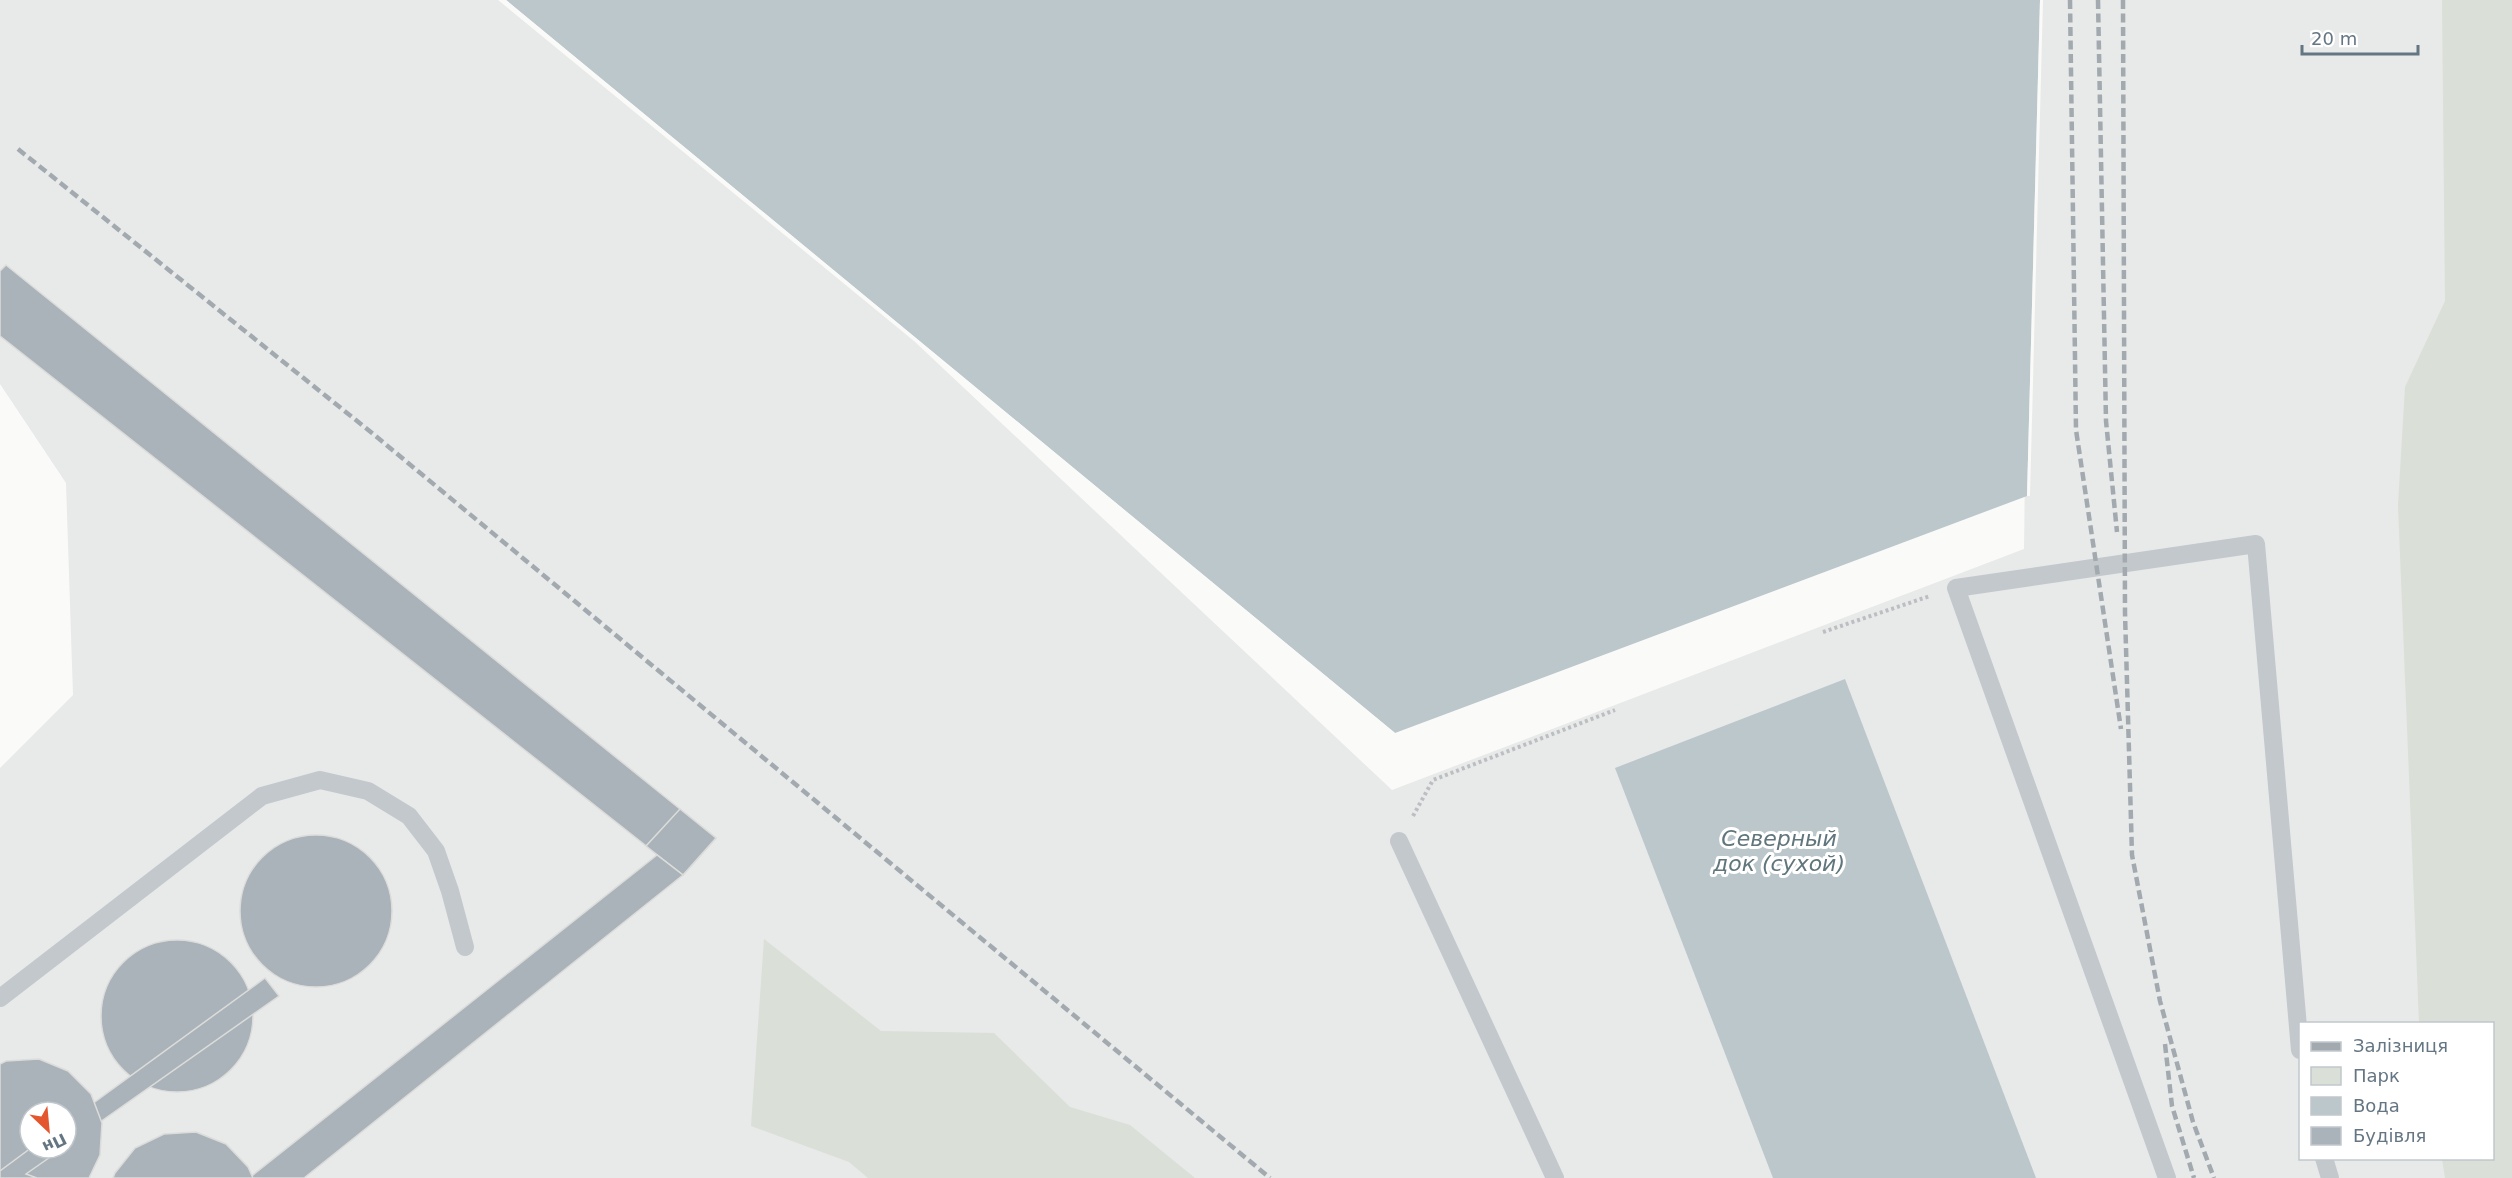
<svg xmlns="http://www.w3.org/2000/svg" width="2512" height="1178" viewBox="0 0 2512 1178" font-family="'DejaVu Sans',sans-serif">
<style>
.built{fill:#e8e9e9;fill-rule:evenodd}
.green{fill:#dadfd7}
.water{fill:#bbc7cb}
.pier{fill:#fafaf8}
.building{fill:#aab3b9;stroke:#dcdcda;stroke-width:1.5;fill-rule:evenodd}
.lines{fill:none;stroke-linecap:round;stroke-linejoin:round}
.path{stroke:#bbbfc2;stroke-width:4;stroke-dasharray:3 3;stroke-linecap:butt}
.lane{stroke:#c3c8cc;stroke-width:18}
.rail{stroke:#a2aab0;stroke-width:4.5;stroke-dasharray:9 4.5;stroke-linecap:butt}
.labels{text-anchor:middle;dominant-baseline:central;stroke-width:6;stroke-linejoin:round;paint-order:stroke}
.water-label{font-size:22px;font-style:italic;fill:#60757c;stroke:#fff}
</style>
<rect width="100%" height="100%" fill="#fafaf8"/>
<!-- built -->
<path class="built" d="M 0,0 L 498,0 L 914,341 L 1392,790 L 2024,549 L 2031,0 L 2512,0 L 2512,1178 L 0,1178 L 0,768 L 73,695 L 66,483 L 0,384 ZM 2300,1024 L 2492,1024 L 2492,1158 L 2300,1158 ZM 30,1112 L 66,1112 L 66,1148 L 30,1148 Z"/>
<!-- green -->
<g class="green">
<path d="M 2442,0 L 2512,0 L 2512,1178 L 2445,1178 L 2442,1159 L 2492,1158 L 2492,1024 L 2419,1023 L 2398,505 L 2405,387 L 2445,301 Z"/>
<path d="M 764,939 L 881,1031 L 994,1033 L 1070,1107 L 1130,1125 L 1195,1178 L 868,1178 L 849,1162 L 751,1126 Z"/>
</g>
<!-- water -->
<g class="water">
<path d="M 506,0 L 2040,0 L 2027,496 L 1395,733 Z"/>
<path d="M 1845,679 L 2036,1178 L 1773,1178 L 1615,768 Z"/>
</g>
<!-- pier -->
<g class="pier">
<path d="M 503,0 L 506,0 L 1395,733 L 1393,735 Z"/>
<path d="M 2040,0 L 2043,0 L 2030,496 L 2027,496 Z"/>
</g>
<!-- building -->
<g class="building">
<path d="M 6,265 L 680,809 L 716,838 L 683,875 L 0,336 L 0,271 Z"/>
<path d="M 680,809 L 716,838 L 683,875 L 646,846 Z"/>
<circle cx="316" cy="911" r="76"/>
<path d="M 657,855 L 683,875 L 304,1178 L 249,1178 Z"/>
<circle cx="177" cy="1016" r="76"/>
<path d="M 265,978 L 279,996 L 66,1146 L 66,1123 Z"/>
<path d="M 39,1059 L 68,1071 L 91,1094 L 102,1123 L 100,1155 L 89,1178 L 0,1178 L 0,1064 L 6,1061 ZM 30,1112 L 66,1112 L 66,1148 L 30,1148 Z"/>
<path d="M 196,1132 L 226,1144 L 248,1167 L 253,1178 L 113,1178 L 115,1173 L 135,1148 L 164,1134 Z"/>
<path d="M 31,1148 L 63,1148 L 26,1174 L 37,1178 L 0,1178 L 0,1171 Z"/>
</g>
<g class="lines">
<!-- path -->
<g class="path">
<path d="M 1823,632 L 1930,596"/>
<path d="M 1413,816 L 1433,780 L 1615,710"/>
</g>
<!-- lane -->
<g class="lane">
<path d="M 1399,841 L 1555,1178"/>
<path d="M 0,998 L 262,796 L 320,780 L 368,791 L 409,816 L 436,851 L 450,891 L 465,947"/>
<path d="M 2324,1158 L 2330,1178"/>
<path d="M 2167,1178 L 1956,588 L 2256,544 L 2300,1050"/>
</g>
<!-- rail -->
<g class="rail">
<path d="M 2070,0 L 2076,430 L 2121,729"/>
<path d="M 2098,0 L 2106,421 L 2117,532"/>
<path d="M 2123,0 L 2125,613 L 2132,855 L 2160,1001 L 2193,1122 L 2214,1178"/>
<path d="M 18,149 L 372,433 L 1270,1178"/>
<path d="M 2165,1044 L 2172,1106 L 2194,1178"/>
</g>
</g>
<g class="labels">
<!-- water labels -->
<g class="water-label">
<text x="1779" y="838">Северный<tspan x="1779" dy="25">док (сухой)</tspan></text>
</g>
</g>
<!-- legend -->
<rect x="2299" y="1022" width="195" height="138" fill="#ffffff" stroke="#c1c8cd" stroke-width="1.5"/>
<rect x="2311" y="1042" width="30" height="9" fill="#a2aab0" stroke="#c1c8cd" stroke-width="1.5"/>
<text x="2353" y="1052" font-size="18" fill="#657683">Залізниця</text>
<rect x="2311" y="1067" width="30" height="18" fill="#dadfd7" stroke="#c1c8cd" stroke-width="1.5"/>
<text x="2353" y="1082" font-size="18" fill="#657683">Парк</text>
<rect x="2311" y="1097" width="30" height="18" fill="#bbc7cb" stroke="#c1c8cd" stroke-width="1.5"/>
<text x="2353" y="1112" font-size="18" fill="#657683">Вода</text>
<rect x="2311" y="1127" width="30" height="18" fill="#aab3b9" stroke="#c1c8cd" stroke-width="1.5"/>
<text x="2353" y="1142" font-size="18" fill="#657683">Будівля</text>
<!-- north arrow -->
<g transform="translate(48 1130) rotate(154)"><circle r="28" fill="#ffffff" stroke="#c1c8cd" stroke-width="1.5"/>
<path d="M0-4.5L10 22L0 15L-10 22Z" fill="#e4572e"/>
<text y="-9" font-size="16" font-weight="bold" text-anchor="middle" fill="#657683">Пн</text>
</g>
<!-- scale -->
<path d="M2302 45v9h116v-9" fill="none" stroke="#657683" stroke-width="3"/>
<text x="2311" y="45" font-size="18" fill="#657683" stroke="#ffffff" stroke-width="4.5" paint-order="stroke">20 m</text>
</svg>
